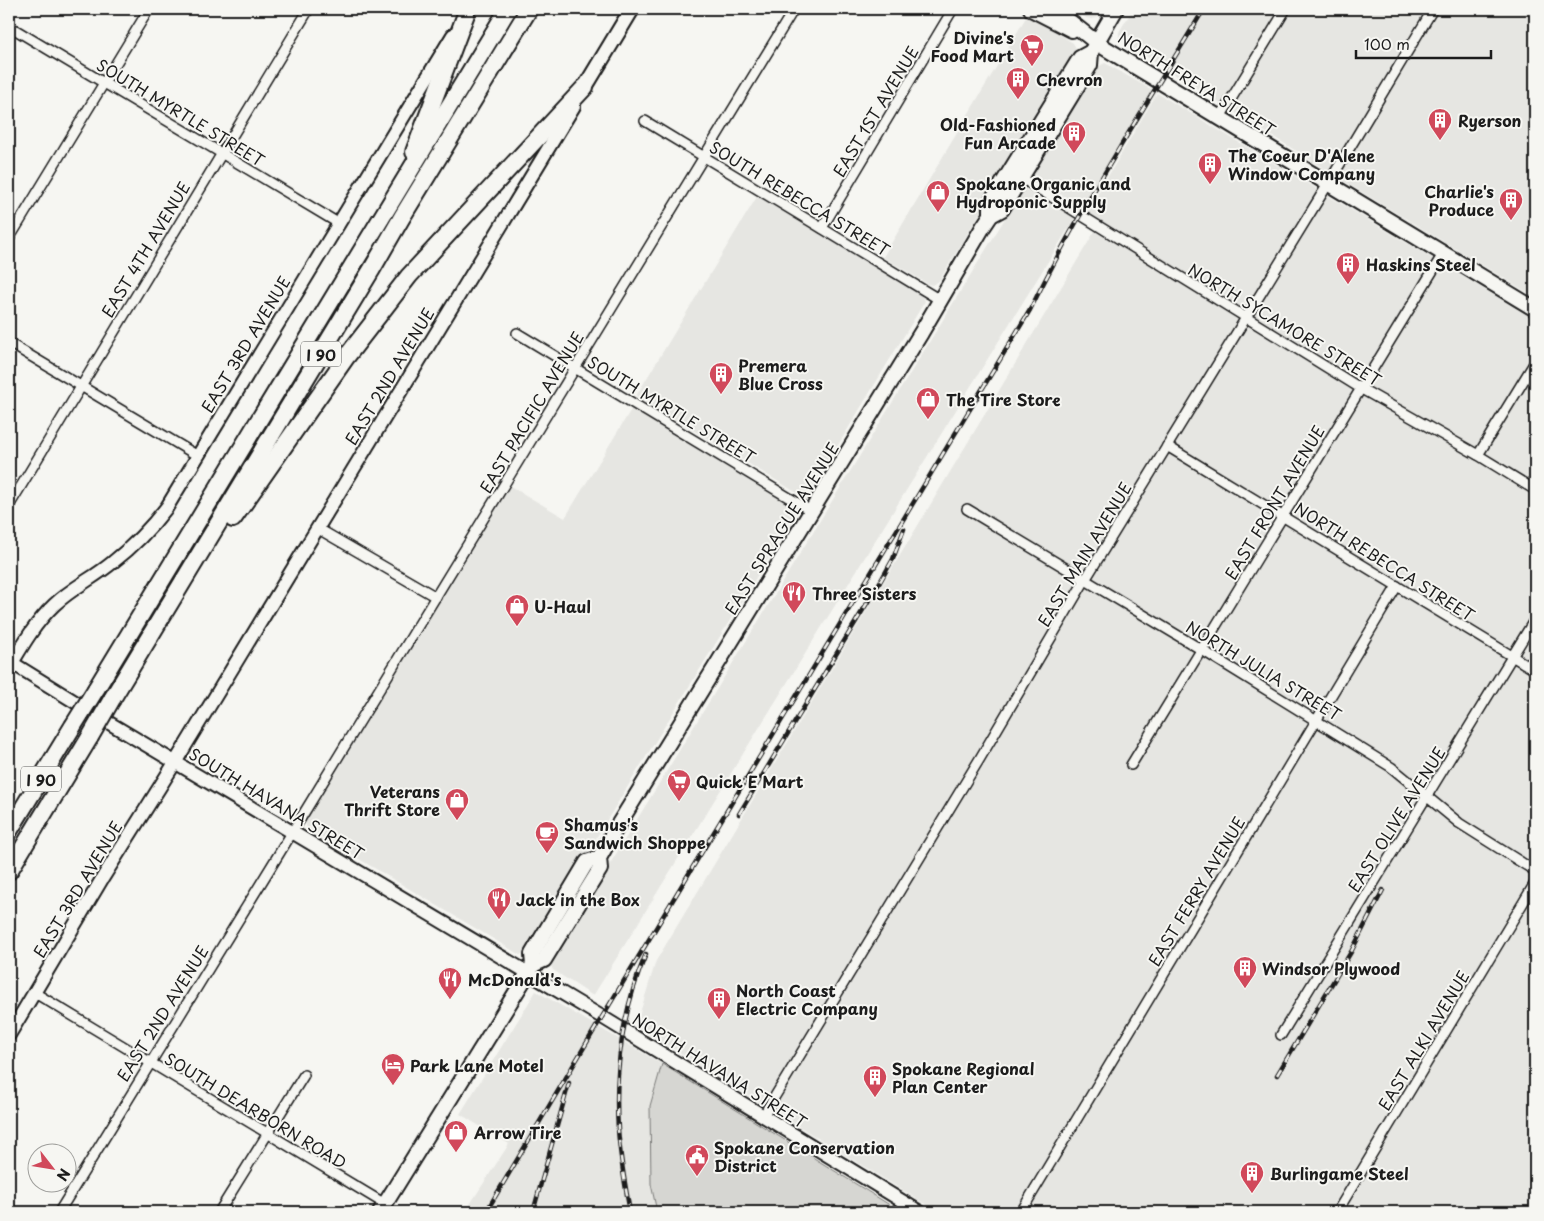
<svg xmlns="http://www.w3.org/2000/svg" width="1544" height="1221" viewBox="0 0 1544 1221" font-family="'Playpen Sans',sans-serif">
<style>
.built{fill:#e6e6e2}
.green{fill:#d6d6d2;stroke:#797977}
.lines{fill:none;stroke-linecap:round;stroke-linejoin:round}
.street-casing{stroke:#1c1c1c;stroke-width:12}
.secondary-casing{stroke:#1c1c1c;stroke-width:16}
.primary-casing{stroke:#1c1c1c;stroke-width:18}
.highway-casing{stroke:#1c1c1c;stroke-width:20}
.street{stroke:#f6f6f2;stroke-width:9}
.secondary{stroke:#f6f6f2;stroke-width:12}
.primary{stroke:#f6f6f2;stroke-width:14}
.highway{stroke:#f6f6f2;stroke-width:16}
.rail-casing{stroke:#1c1c1c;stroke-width:4.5}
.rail{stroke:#f6f6f2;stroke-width:2.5;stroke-dasharray:8;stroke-linecap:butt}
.highway-bridge-casing{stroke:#1c1c1c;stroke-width:20;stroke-linecap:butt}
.highway-bridge{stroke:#f6f6f2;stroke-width:16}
.labels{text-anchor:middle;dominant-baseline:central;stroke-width:4;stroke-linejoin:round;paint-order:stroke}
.shield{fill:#f6f6f2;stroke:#5d5d5c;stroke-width:1}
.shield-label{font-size:15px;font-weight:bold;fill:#1c1c1c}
.poi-label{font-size:16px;font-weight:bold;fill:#1c1c1c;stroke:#f6f6f2;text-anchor:start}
.street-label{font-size:16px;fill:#1c1c1c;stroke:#f6f6f2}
</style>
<rect width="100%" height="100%" fill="#f6f6f2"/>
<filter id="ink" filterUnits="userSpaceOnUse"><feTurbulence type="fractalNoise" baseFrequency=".02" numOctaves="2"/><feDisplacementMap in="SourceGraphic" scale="10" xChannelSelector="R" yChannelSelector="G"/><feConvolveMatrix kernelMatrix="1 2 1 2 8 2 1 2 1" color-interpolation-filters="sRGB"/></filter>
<g filter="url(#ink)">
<!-- built -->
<g class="built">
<path d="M 1075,9 L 1104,9 L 1097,18 L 1092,19 L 1086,18 Z"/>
<path d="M 1133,9 L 1201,9 L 1165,68 L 1127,45 L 1119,37 L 1119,32 Z"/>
<path d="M 1207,9 L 1535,9 L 1535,297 L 1350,185 L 1169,71 Z"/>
<path d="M 1028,14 L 1073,43 L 1076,48 L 1075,56 L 939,281 L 932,285 L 928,284 L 883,257 Z"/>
<path d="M 1105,63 L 1152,90 L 1082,207 L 1037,180 L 1034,174 L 1034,170 L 1097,67 Z"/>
<path d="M 1157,93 L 1535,320 L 1535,1212 L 938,1212 L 636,1026 L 656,961 L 1095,231 L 1081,222 Z"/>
<path d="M 1026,190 L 1031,191 L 1075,218 L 593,996 L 553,970 L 551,966 L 551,960 L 1020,194 Z"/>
<path d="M 758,195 L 921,295 L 925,301 L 811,490 L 804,495 L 799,494 L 636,396 Z"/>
<path d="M 632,408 L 795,506 L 797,511 L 526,952 L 520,955 L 307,828 L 305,822 L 510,486 L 565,518 Z"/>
<path d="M 536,991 L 662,1064 L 650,1106 L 651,1184 L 657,1212 L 465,1212 L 509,1144 L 460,1114 Z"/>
</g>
<!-- green -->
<path class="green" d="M 662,1064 L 901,1212 L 657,1212 L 651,1184 L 650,1106 Z"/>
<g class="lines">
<!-- street casing -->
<g class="street-casing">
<g id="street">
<path d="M 9,26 L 338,223"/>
<path d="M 1219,119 L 1286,9"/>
<path d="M 645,121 L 940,300"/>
<path d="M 1021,178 L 1360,388 L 1478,455 L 1535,490"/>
<path d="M 822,228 L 953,9"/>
<path d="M 9,239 L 149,9"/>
<path d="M 517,333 L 811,511"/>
<path d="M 9,343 L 198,456"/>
<path d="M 1167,446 L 1535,670"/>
<path d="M 1478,455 L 1535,362"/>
<path d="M 9,506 L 309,9"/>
<path d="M 967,509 L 1202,650 L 1391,767 L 1459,823 L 1535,871"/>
<path d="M 317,528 L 436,597"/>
<path d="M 1131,765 L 1443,254"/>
<path d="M 35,993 L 385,1204"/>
<path d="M 1281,1035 L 1535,619"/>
<path d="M 763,1116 L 979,760 L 1085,580 L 1328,184 L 1433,9"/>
<path d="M 59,1212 L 293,831 L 794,9"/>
<path d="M 219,1212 L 304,1075"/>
<path d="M 1021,1212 L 1397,586"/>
<path d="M 1337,1212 L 1535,883"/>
</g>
</g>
<!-- secondary casing -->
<g class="secondary-casing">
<g id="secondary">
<path d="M 9,661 L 101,718 L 602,1017 L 920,1212"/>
<path d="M 9,668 C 22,646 35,623 54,605 C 73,587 94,578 113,562 C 135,545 150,529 167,507 L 453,35"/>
<path d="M 9,1035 L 102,879 L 176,761 L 574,106"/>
</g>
</g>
<!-- primary casing -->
<g class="primary-casing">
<g id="primary">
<path d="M 1031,9 L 1072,30"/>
<path d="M 1054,9 L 1097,43 L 1136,67 L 1535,309"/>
<path d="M 585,87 L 632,9"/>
<path d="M 991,215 L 991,202 L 1080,58 L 1091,52"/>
<path d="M 533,965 L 532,954 L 587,862 L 599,858"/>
<path d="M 380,1212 L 533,965 L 544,960 L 600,869 L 599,858 L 612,835 L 921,333 L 983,227 L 991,215 L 1002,209 L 1090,65 L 1091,52 L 1116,9"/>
</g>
</g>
<!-- highway casing -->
<g class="highway-casing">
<g id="highway">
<path d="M 414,152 L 466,14"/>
<path d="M 233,519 L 347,356 L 409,276 L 585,87"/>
<path d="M 96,689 L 508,9"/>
<path d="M 112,699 L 372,269 L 402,217 L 529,9"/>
<path d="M 9,831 L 73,726"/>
<path d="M 9,871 L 90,737"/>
</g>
</g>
<!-- street -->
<use href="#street" class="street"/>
<!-- secondary -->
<use href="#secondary" class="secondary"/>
<!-- primary -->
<use href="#primary" class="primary"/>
<!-- highway -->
<use href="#highway" class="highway"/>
<!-- rail casing -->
<g class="rail-casing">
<g id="rail">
<path d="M 739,814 L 880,582 L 893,559 L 904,529"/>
<path d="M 1277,1075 L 1351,952 L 1383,890"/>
<path d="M 486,1212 L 602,1017 L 1030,310 C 1081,206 1144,108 1204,9"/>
<path d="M 533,1212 L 569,1083"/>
<path d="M 630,1212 C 625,1185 620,1157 618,1129 C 614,1070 623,1008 646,954"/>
</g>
</g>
<!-- rail -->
<use href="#rail" class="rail"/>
<!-- highway-bridge casing -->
<g class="highway-bridge-casing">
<g id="highway-bridge">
<path d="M 73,726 L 96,689"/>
<path d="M 90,737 L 112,699"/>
</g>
</g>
<!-- highway-bridge -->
<use href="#highway-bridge" class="highway-bridge"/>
</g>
</g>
<!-- icons -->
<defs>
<g id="supermarket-pin" transform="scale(1.25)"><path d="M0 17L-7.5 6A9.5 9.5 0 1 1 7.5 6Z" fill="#d1495b" stroke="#f6f6f2"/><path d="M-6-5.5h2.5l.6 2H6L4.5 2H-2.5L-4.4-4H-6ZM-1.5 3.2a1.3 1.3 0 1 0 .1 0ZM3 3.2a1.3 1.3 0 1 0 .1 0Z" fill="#fff"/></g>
<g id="building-pin" transform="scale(1.25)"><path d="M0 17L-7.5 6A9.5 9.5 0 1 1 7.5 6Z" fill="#d1495b" stroke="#f6f6f2"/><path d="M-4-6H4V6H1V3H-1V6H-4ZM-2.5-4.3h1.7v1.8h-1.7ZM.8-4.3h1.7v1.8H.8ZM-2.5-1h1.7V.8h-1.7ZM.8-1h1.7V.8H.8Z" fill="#fff"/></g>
<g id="shop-pin" transform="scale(1.25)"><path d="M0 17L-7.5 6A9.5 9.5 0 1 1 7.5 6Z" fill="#d1495b" stroke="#f6f6f2"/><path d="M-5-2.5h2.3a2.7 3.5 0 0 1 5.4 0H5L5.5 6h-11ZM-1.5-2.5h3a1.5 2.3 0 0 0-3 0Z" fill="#fff"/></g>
<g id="restaurant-pin" transform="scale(1.25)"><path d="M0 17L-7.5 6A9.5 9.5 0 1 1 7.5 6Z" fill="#d1495b" stroke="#f6f6f2"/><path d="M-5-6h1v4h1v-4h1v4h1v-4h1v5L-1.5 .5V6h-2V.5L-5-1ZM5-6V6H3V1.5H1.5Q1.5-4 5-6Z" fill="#fff"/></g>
<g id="cafe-pin" transform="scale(1.25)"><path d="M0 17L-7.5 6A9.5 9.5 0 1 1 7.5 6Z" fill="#d1495b" stroke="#f6f6f2"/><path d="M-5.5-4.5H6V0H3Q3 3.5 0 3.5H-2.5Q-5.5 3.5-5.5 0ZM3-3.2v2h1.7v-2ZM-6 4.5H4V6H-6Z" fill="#fff"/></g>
<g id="hotel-pin" transform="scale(1.25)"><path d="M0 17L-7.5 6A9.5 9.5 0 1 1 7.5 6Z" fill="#d1495b" stroke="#f6f6f2"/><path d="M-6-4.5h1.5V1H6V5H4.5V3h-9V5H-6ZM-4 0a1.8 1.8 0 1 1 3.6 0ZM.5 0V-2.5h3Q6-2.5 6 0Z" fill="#fff"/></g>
<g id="civic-pin" transform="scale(1.25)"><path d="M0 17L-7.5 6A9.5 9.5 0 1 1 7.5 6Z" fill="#d1495b" stroke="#f6f6f2"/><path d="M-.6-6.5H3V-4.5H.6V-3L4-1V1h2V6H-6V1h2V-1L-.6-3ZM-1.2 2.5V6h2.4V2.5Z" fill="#fff"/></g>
</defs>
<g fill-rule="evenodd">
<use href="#supermarket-pin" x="1032" y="46"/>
<use href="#building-pin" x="1018" y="79"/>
<use href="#building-pin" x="1440" y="120"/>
<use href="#building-pin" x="1074" y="133"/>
<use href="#building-pin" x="1210" y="164"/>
<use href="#shop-pin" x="938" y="192"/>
<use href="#building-pin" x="1511" y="200"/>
<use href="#building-pin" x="1348" y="264"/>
<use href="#building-pin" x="721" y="374"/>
<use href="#shop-pin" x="928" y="399"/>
<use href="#restaurant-pin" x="794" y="593"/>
<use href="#shop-pin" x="517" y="606"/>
<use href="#supermarket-pin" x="679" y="781"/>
<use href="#shop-pin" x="457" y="800"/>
<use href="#cafe-pin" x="547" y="833"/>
<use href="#restaurant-pin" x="499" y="899"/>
<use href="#building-pin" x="1245" y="968"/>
<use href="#restaurant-pin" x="450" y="979"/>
<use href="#building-pin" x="719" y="999"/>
<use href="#hotel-pin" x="393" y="1065"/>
<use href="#building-pin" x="875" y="1077"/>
<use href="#shop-pin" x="456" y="1132"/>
<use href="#civic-pin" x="697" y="1156"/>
<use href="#building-pin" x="1252" y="1173"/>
</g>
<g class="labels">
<!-- shield labels -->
<g class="shield">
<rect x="301" y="341.5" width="40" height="25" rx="4"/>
<rect x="21" y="766.5" width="40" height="25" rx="4"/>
</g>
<g class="shield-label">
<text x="321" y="354">I 90</text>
<text x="41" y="779">I 90</text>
</g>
<!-- poi labels -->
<g class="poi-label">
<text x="1014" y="37" text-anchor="end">Divine's<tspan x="1014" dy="18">Food Mart</tspan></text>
<text x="1036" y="79">Chevron</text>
<text x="1458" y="120">Ryerson</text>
<text x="1056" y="124" text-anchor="end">Old-Fashioned<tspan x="1056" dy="18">Fun Arcade</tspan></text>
<text x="1228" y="155">The Coeur D'Alene<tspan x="1228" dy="18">Window Company</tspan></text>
<text x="956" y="183">Spokane Organic and<tspan x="956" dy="18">Hydroponic Supply</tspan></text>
<text x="1494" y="191" text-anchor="end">Charlie's<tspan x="1494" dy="18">Produce</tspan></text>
<text x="1366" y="264">Haskins Steel</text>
<text x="738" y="365">Premera<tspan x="738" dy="18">Blue Cross</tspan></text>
<text x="946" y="399">The Tire Store</text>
<text x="812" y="593">Three Sisters</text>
<text x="534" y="606">U-Haul</text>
<text x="696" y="781">Quick E Mart</text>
<text x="440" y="791" text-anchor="end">Veterans<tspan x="440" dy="18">Thrift Store</tspan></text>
<text x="564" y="824">Shamus's<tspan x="564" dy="18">Sandwich Shoppe</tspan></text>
<text x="516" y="899">Jack in the Box</text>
<text x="1262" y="968">Windsor Plywood</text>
<text x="468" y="979">McDonald's</text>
<text x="736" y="990">North Coast<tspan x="736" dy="18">Electric Company</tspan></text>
<text x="410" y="1065">Park Lane Motel</text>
<text x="892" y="1068">Spokane Regional<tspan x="892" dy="18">Plan Center</tspan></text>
<text x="474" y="1132">Arrow Tire</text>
<text x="714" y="1147">Spokane Conservation<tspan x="714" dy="18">District</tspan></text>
<text x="1270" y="1173">Burlingame Steel</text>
</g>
<!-- street labels -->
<g class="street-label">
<text transform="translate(1197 83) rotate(32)">NORTH FREYA STREET</text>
<text transform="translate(875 111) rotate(-59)">EAST 1ST AVENUE</text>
<text transform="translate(181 112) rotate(31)">SOUTH MYRTLE STREET</text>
<text transform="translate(800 198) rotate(31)">SOUTH REBECCA STREET</text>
<text transform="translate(145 249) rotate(-59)">EAST 4TH AVENUE</text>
<text transform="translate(1285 324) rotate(31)">NORTH SYCAMORE STREET</text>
<text transform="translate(245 344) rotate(-59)">EAST 3RD AVENUE</text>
<text transform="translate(389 376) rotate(-59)">EAST 2ND AVENUE</text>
<text transform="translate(672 409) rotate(31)">SOUTH MYRTLE STREET</text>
<text transform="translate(531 412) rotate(-59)">EAST PACIFIC AVENUE</text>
<text transform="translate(1274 502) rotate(-59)">EAST FRONT AVENUE</text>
<text transform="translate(781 528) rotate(-58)">EAST SPRAGUE AVENUE</text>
<text transform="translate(1084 554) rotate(-59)">EAST MAIN AVENUE</text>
<text transform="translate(1385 561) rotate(32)">NORTH REBECCA STREET</text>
<text transform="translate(1264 670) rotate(31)">NORTH JULIA STREET</text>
<text transform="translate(277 803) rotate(31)">SOUTH HAVANA STREET</text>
<text transform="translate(1396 819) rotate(-58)">EAST OLIVE AVENUE</text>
<text transform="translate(77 889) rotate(-59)">EAST 3RD AVENUE</text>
<text transform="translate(1196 891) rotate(-59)">EAST FERRY AVENUE</text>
<text transform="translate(162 1013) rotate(-58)">EAST 2ND AVENUE</text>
<text transform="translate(1423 1040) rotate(-59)">EAST ALKI AVENUE</text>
<text transform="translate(720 1070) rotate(32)">NORTH HAVANA STREET</text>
<text transform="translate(256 1110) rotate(31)">SOUTH DEARBORN ROAD</text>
</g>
</g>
<!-- margin -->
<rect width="1544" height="1221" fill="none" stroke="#f6f6f2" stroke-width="30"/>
<rect x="15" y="15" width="1514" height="1191" fill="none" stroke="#1c1c1c" stroke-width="2" filter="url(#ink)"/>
<!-- north arrow -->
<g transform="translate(52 1168) rotate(121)"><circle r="24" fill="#f6f6f2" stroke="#9f9f9c"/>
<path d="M0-4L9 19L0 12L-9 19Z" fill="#d1495b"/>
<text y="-8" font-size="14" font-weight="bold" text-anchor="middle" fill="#1c1c1c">N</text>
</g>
<!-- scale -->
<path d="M1356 50v8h135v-8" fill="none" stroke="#1c1c1c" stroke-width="2.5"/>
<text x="1364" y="50" font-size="15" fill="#1c1c1c" stroke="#f6f6f2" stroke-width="4" paint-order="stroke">100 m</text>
</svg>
